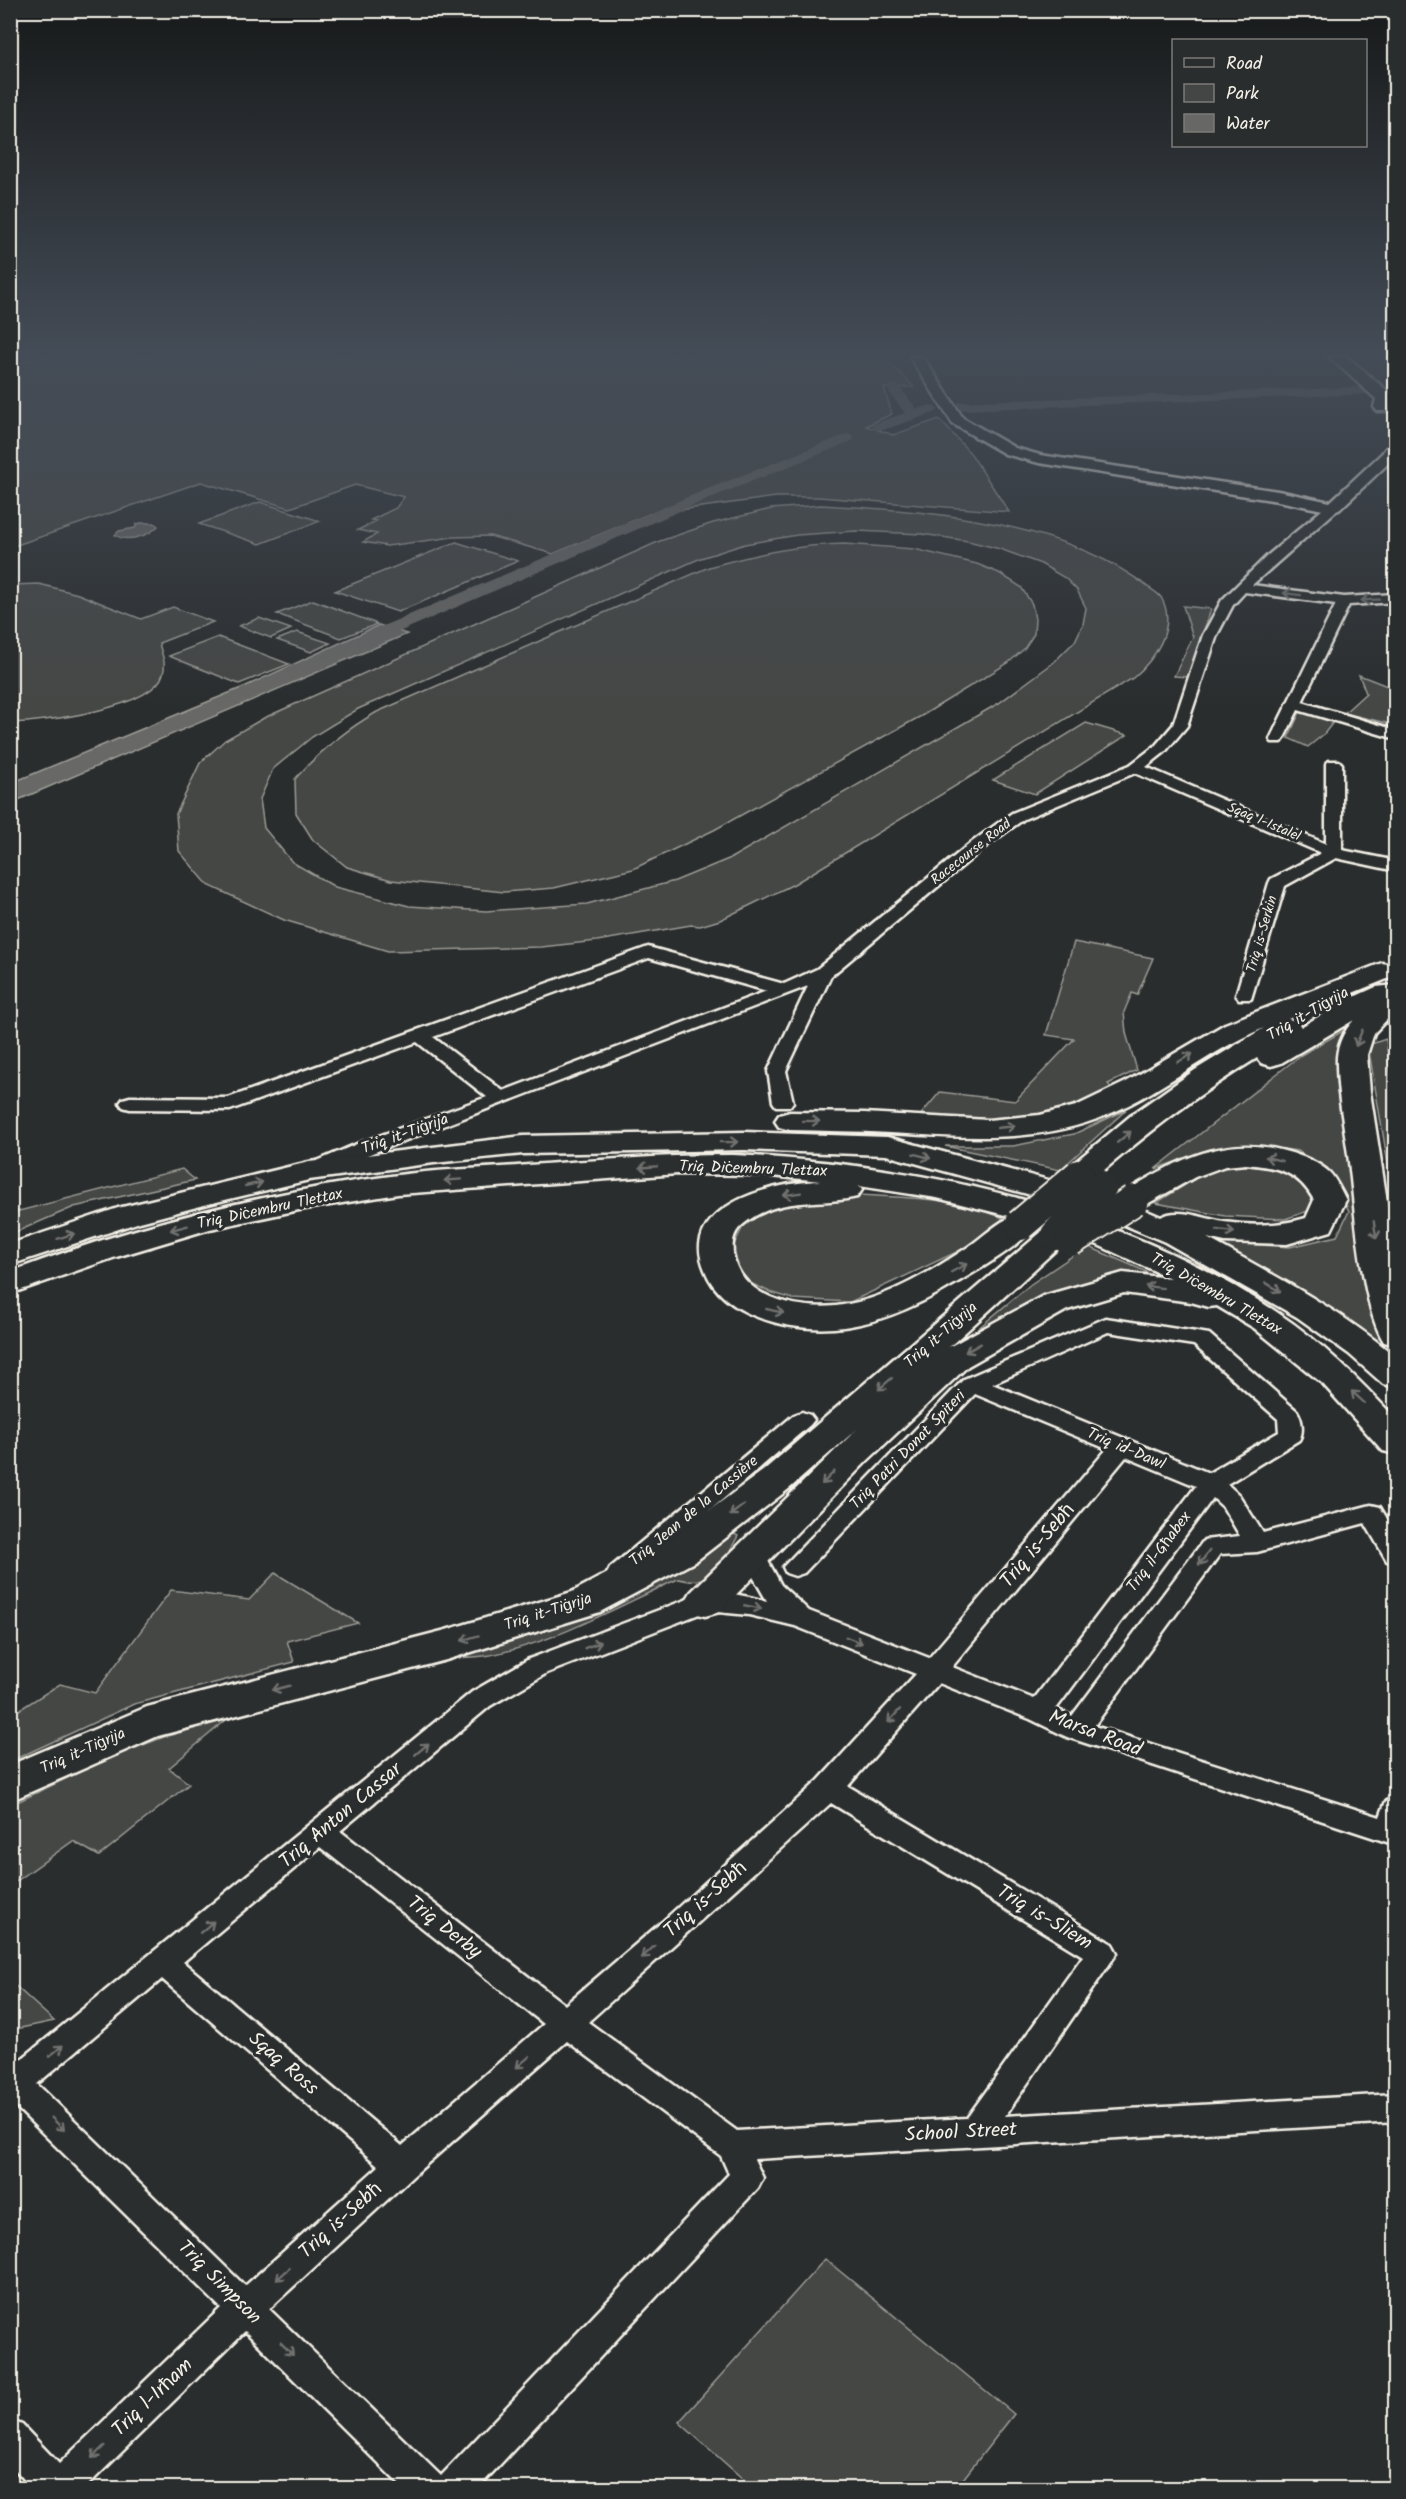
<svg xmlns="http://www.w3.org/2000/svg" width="1406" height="2499" viewBox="0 0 1406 2499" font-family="Kalam,sans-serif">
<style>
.green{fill:#444645;stroke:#9c9c96;stroke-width:1.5;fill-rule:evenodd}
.water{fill:#676866;stroke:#9f9f9a;stroke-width:1.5}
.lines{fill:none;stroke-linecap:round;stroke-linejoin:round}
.canal{fill:#676866;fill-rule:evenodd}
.minor-casing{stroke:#f4f1e8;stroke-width:5}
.tertiary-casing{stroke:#f4f1e8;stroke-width:5}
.trunk-casing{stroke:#f4f1e8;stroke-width:5}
.minor{fill:#2a2d2e;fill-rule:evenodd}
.tertiary{fill:#2a2d2e;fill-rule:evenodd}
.trunk{fill:#2a2d2e;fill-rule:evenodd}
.trunk-bridge-casing{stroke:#f4f1e8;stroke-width:34;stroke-linecap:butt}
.trunk-bridge{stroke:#2a2d2e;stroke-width:30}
.oneway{stroke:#71726f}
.labels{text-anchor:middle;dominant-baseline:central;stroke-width:6;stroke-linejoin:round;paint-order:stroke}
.far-street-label{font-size:14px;fill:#f4f1e8;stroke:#2a2d2e}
.street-label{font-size:16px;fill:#f4f1e8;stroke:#2a2d2e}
.near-street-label{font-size:20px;fill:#f4f1e8;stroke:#2a2d2e}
</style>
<rect width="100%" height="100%" fill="#2a2d2e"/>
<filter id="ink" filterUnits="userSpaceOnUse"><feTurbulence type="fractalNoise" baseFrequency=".0167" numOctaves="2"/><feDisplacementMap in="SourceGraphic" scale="12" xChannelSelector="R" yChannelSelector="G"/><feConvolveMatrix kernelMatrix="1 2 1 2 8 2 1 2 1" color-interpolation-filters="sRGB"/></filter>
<g filter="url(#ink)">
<!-- green -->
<g class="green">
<path d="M 40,357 L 884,357 L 914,387 L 884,388 L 892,414 L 866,426 L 893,435 L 939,419 L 971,454 L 1009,512 L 819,497 L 776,497 L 649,514 L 553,554 L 490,536 L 453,537 L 387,546 L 363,542 L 377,534 L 358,530 L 376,521 L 371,520 L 396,508 L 404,497 L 355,485 L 290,508 L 201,482 L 11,547 L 11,366 Z"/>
<path d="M 260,502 L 320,521 L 260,544 L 199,524 Z"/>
<path d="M 821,505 C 873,508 924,511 975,520 C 1035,530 1100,550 1148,587 C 1152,590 1160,594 1162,599 C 1177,628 1154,660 1133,678 L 794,884 L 720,920 L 700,926 L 691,925 L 597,941 L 541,947 L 388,951 L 284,920 L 208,885 L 179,851 L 176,814 L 200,763 L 225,740 L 264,718 L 660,541 L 713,523 L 771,509 ZM 856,531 L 922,534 L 968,541 L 1000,549 L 1041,564 L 1065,578 L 1077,590 L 1086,608 L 1083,624 L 1075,641 L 1053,663 L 999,703 L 731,858 L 675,881 L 587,904 L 486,911 L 409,906 L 335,887 L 292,862 L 264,828 L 260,799 L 273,769 L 312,737 L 358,709 L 701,558 L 745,544 L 797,535 Z"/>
<path d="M 456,542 L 518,561 L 398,612 L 335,591 Z"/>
<path d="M 844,544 L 914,549 L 977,564 L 999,573 L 1021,587 L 1032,604 L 1035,619 L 1034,634 L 1024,649 L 1008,663 L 923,715 L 714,830 L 633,869 L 554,888 L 504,892 L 391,880 L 347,867 L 313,840 L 296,813 L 295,779 C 319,752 345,730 377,712 L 709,567 C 756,554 796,545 844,544 Z"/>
<path d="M 39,584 L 78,594 L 141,619 L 173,607 L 213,622 L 159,643 C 161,653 167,663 163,674 C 153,709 42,722 11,723 L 11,585 Z"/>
<path d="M 313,600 L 377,624 L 341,638 L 277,614 Z"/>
<path d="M 1183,606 L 1211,609 L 1188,677 L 1174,676 L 1193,637 Z"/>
<path d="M 259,618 L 291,629 L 271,638 L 239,626 Z"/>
<path d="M 297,632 L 330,643 L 311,652 L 277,640 Z"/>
<path d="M 218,637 L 289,664 L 239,684 L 169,656 Z"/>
<path d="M 1359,675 L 1395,689 L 1395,725 L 1344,713 L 1366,693 Z"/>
<path d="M 1301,710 L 1375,730 L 1376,733 L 1334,721 L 1324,734 L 1308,747 L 1288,738 Z"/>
<path d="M 1086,723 L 1127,735 L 1035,794 L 993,780 Z"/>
<path d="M 1074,942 L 1153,958 L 1137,995 L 1132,993 L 1124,1012 L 1126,1033 L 1137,1070 L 1108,1084 L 1115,1091 C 1075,1106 1032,1118 989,1121 C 966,1122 941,1119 918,1118 L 940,1092 L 1015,1101 L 1074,1039 L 1046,1035 Z"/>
<path d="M 1343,1031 L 1336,1076 L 1384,1351 L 1214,1242 L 1290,1247 L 1337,1236 L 1349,1211 L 1330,1173 L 1298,1151 L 1254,1145 L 1210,1150 L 1155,1169 L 1301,1055 Z"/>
<path d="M 1386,1039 L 1393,1095 L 1395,1097 L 1395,1206 L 1368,1045 Z"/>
<path d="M 1126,1110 L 1060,1170 L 945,1146 L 1013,1146 L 1074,1134 Z"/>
<path d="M 1244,1162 L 1275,1163 L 1320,1191 L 1308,1211 L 1285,1219 L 1225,1216 L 1156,1203 L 1204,1173 Z"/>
<path d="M 182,1169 L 195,1180 L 74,1207 L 11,1234 L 11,1213 Z"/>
<path d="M 859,1195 C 908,1198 958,1197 1003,1218 L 980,1241 L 850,1302 L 793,1299 L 770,1292 L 750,1283 L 737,1267 L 730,1252 L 745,1223 L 784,1203 Z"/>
<path d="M 1087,1246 L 1147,1272 L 1057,1294 L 956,1347 L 1031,1284 Z"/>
<path d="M 733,1533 L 738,1536 C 729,1553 714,1579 692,1581 C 688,1582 682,1579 678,1579 C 619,1606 558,1641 495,1654 C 478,1658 461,1657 444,1659 L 674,1570 Z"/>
<path d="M 275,1573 L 358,1623 L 287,1641 L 294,1662 L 134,1704 L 11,1761 L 11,1715 L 60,1684 L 95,1693 L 171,1590 L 249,1600 Z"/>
<path d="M 226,1720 L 169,1768 L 189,1784 L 99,1856 L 73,1841 L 11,1885 L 11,1805 L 109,1758 L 164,1737 Z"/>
<path d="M 10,1982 L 11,1982 L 54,2021 L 11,2030 Z"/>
<path d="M 825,2259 L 1014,2414 L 956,2488 L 753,2488 L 679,2422 Z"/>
</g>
<!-- water -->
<g class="water">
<path d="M 141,523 L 154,523 L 158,526 C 149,536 127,543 115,535 L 119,531 L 135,528 L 137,524 Z"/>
<path d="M 379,625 L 407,634 L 11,803 L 11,783 L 246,686 Z"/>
</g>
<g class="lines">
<!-- canal -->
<g class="canal">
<path d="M 893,384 L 898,385 L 917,409 L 931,405 L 938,409 L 936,412 L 883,430 L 873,430 L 871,427 L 873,424 L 905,413 L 886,388 Z"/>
<path d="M 1365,387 L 1370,388 L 1372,391 L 1370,394 L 959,410 L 952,406 L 959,402 Z"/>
<path d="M 847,434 L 852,435 L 854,438 L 852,441 L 710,498 L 364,647 L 352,647 L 349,643 L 352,639 L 700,492 Z"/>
</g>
<!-- minor casing -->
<g class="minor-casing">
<g id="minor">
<path d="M 1333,503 L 1339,507 L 1337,510 L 1252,585 L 1344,597 L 1396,594 L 1396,602 L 1349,605 L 1302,702 L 1396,730 L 1396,739 L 1298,710 L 1282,742 L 1272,742 L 1270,739 L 1336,604 L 1245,592 L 1233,605 L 1217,635 L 1187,726 L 1165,752 L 1146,767 L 1326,844 L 1326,764 L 1329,761 L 1339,761 L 1342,764 L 1342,850 L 1396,861 L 1396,871 L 1336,858 L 1285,886 L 1251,999 L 1239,999 L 1236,995 L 1269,883 L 1271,879 L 1321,853 L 1135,773 L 1024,819 L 984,848 L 831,976 L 786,1071 L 793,1102 L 790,1106 L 776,1106 L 773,1102 L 768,1071 L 808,986 L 315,1175 L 308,1173 L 305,1169 L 308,1165 L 359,1143 L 487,1097 L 417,1042 L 230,1110 L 130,1109 L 123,1107 L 120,1103 L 123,1099 L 130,1097 L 228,1098 L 648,947 L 784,984 L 817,969 L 972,842 L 1012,813 L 1130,765 L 1155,746 L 1173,725 L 1203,635 L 1222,600 L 1267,556 L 1329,504 ZM 649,958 L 767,991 L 503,1091 L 433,1037 Z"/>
<path d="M 1396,1009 L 1396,1025 L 1390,1024 L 1387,1020 L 1390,1010 Z"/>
<path d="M 1106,1318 L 1209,1334 L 1297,1411 C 1302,1419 1304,1432 1299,1440 L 1227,1484 L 1239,1495 L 1263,1533 L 1371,1505 L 1380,1507 L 1396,1534 L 1396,1564 L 1387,1561 L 1365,1523 L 1257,1552 L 1220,1554 L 1094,1726 L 1380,1817 L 1386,1801 L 1396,1798 L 1396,1845 L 1067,1737 L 1030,1719 L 939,1683 L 848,1786 L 1112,1944 L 1117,1953 L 1005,2116 L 1396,2094 L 1396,2122 L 754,2159 L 763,2178 L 758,2188 L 478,2488 L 403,2488 L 245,2331 L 85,2488 L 32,2488 L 10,2464 L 10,2420 L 22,2425 L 59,2464 L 221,2308 L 10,2101 L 10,2064 L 13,2066 L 472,1692 L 529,1659 L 696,1596 C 717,1589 746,1596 767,1601 L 740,1554 L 743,1548 L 752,1545 L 761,1548 L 781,1585 L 809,1611 L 929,1658 L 1107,1449 L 975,1394 L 804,1573 L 795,1576 L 786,1573 L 783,1567 L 964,1379 ZM 1108,1332 L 1194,1345 L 1278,1419 L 1279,1432 L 1209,1473 L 992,1384 ZM 1126,1457 L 1196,1486 L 1034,1699 L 952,1667 ZM 1213,1498 L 1223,1507 L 1240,1536 L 1204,1540 L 1072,1716 L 1056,1709 ZM 707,1611 L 749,1615 L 795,1626 L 916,1674 L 819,1780 L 662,1922 L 565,2005 L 340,1831 L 490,1706 L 547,1673 ZM 831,1803 L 1083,1956 L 967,2118 L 737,2131 L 588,2022 ZM 320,1847 L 544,2024 L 402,2146 L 183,1962 ZM 162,1979 L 379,2166 L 245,2286 L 37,2084 ZM 567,2041 L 721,2156 L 729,2174 L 441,2476 L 269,2309 L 413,2176 Z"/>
<path d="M 802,1412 L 810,1415 L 814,1420 L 810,1425 L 628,1580 L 619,1583 L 610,1580 L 607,1574 L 610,1568 L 794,1415 Z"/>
</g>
</g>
<!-- tertiary casing -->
<g class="tertiary-casing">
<path id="tertiary" d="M 910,357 L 923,357 L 963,418 L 1015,448 L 1040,455 L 1278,491 L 1330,502 L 1391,445 L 1396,444 L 1396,456 L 1339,510 L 1333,512 L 1278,501 L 1039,463 L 1005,454 L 953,424 Z"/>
</g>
<!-- trunk casing -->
<g class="trunk-casing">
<g id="trunk">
<path d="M 1329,357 L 1347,357 L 1391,394 L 1393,398 L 1389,411 L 1377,411 L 1374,407 L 1376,399 Z"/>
<path d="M 1396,446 L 1396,457 L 1386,456 L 1383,452 L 1386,448 Z"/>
<path d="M 1382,963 L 1392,965 L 1396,970 L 1392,977 L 1288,1019 L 1297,1021 L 1301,1027 L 1345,1001 L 1376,987 L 1396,985 L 1396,1010 L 1374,1033 L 1367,1055 L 1370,1092 L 1396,1259 L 1396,1345 L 1384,1342 C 1361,1306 1355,1207 1349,1162 C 1345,1128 1336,1091 1337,1057 C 1338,1044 1345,1029 1354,1020 L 1281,1063 L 1271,1066 L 1261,1063 L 1257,1058 C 1196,1095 1145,1135 1090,1182 L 1079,1184 L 1068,1182 L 1063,1175 L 1068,1168 L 1134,1113 L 1195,1070 L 1264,1028 C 1205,1052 1157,1097 1097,1119 C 1030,1144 959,1137 890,1133 C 857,1131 823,1131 790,1130 L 779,1127 L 775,1121 L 779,1115 L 790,1112 L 864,1113 L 988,1120 L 1040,1115 L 1076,1106 L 1126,1082 L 1225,1024 Z"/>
<path d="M 744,1132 L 887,1137 L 1119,1199 L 1123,1193 C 1176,1161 1224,1133 1288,1152 C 1302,1156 1318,1162 1329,1172 C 1336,1179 1341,1191 1346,1200 L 1331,1231 L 1287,1244 L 1225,1242 L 1207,1238 C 1273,1275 1338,1308 1396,1357 L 1396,1387 L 1383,1384 L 1349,1354 L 1297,1317 L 1165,1242 L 1096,1213 L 886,1155 L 744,1150 L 523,1154 L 434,1163 L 309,1180 L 208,1204 L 140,1222 L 10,1265 L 10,1244 L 118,1208 L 309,1162 L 523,1136 ZM 1246,1164 C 1277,1167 1298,1171 1314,1200 L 1306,1218 C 1280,1226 1251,1226 1224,1222 C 1205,1219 1178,1207 1161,1217 L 1140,1208 L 1195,1177 L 1225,1166 Z"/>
<path d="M 733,1155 C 922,1164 1118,1207 1278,1313 C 1322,1342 1359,1380 1396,1419 L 1396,1454 L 1383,1451 L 1323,1384 L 1254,1328 L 1217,1306 L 1209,1307 L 1191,1302 L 1124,1293 L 1067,1310 L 968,1366 L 867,1461 L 719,1612 L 705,1616 L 691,1612 L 685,1602 L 691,1592 L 857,1429 L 790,1488 L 696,1561 L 600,1612 L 446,1660 L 158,1736 L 10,1801 L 10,1765 L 147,1707 L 446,1630 L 572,1592 L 668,1541 L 764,1470 L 1046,1228 L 1036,1224 C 1027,1242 975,1272 956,1283 C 919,1305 877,1325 834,1328 C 789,1331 723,1317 705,1270 C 701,1260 698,1250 701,1239 C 712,1197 784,1182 821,1181 L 761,1175 L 678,1174 L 398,1194 L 299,1210 L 210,1229 L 116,1257 L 10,1294 L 10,1272 C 135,1225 265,1192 398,1175 C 441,1169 485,1169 529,1165 C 597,1160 665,1155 733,1155 ZM 859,1186 L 937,1198 L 1013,1217 C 998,1221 982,1238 968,1247 C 929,1273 883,1301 836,1306 C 797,1310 739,1298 733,1253 C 732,1243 733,1234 740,1227 C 778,1194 815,1207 857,1197 L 862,1190 ZM 1071,1236 L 1098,1245 L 1170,1278 L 1123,1273 L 1043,1296 L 949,1347 Z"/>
</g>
</g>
<!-- minor -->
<use href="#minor" class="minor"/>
<!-- tertiary -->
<use href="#tertiary" class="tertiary"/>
<!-- trunk -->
<use href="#trunk" class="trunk"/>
<!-- trunk-bridge casing -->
<g class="trunk-bridge-casing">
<g id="trunk-bridge">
<path d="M 1020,1225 L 1079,1175"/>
<path d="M 1056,1235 L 1102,1186"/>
<path d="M 1070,1241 L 1134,1200"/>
</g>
</g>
<!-- trunk-bridge -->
<use href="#trunk-bridge" class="trunk-bridge"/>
</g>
<!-- one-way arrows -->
<defs><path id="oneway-shaft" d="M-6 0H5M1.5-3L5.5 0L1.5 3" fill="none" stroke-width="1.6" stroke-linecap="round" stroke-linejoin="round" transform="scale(1.5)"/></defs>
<g class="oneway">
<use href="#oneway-shaft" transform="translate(1292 594) rotate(-173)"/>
<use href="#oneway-shaft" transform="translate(1370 600) rotate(177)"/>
<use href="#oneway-shaft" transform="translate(1359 1038) rotate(112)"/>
<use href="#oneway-shaft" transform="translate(1185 1058) rotate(-30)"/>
<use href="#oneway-shaft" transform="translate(811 1121) rotate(1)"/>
<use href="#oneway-shaft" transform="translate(1006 1127) rotate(-6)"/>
<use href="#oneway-shaft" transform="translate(1124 1137) rotate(-40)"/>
<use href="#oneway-shaft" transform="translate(729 1142) rotate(-1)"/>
<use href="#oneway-shaft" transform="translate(922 1156) rotate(15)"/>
<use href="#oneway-shaft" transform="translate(1274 1159) rotate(-166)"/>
<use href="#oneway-shaft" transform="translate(648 1167) rotate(176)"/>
<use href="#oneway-shaft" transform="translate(453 1180) rotate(176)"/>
<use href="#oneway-shaft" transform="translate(254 1184) rotate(-13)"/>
<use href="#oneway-shaft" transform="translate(792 1194) rotate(171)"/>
<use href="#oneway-shaft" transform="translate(179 1228) rotate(165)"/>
<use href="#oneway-shaft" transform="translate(1375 1230) rotate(82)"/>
<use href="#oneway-shaft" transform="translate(1226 1231) rotate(6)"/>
<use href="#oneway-shaft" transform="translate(66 1236) rotate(-18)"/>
<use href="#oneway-shaft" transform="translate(959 1268) rotate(-28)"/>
<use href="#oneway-shaft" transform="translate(1154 1287) rotate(-173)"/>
<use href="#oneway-shaft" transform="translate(1273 1287) rotate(31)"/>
<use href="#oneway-shaft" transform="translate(775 1311) rotate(13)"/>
<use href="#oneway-shaft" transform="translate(973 1348) rotate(151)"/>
<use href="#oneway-shaft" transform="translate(885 1384) rotate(139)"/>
<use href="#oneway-shaft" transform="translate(1358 1397) rotate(-138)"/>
<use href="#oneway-shaft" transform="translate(828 1478) rotate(135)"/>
<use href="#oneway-shaft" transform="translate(737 1510) rotate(143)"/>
<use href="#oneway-shaft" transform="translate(1204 1558) rotate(127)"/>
<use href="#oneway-shaft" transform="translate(753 1607) rotate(11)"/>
<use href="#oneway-shaft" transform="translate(470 1638) rotate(163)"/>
<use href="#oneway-shaft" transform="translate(854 1640) rotate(22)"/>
<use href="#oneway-shaft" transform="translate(593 1645) rotate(-21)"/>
<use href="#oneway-shaft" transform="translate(281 1688) rotate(165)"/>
<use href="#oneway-shaft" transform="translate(894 1716) rotate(132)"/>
<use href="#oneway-shaft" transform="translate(422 1749) rotate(-40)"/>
<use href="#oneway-shaft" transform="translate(207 1927) rotate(-40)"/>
<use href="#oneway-shaft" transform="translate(648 1952) rotate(138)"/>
<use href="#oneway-shaft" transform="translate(56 2051) rotate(-39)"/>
<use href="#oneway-shaft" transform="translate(523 2062) rotate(139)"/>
<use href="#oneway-shaft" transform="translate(58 2124) rotate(45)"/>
<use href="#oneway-shaft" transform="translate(283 2274) rotate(138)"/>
<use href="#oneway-shaft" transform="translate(287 2349) rotate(45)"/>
<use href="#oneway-shaft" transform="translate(98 2452) rotate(136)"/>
</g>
</g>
<!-- sky -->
<linearGradient id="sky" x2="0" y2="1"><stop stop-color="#171919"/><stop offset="0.5" stop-color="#444c57"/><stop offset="1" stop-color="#444c57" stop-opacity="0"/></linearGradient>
<rect width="1406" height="707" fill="url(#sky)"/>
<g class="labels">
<!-- far-street labels -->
<g class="far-street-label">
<text transform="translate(1264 822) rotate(23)">Sqaq l-Istalel</text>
<text transform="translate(971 852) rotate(-38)">Racecourse Road</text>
<text transform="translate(1262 934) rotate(-74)">Triq is-Serkin</text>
</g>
<!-- street labels -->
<g class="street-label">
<text transform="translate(1308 1014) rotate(-30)">Triq it-Tiġrija</text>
<text transform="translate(405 1134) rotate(-20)">Triq it-Tiġrija</text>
<text transform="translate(753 1169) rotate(2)">Triq Diċembru Tlettax</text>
<text transform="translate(270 1209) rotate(-12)">Triq Diċembru Tlettax</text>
<text transform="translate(1216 1294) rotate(30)">Triq Diċembru Tlettax</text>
<text transform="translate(941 1335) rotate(-41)">Triq it-Tiġrija</text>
<text transform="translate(1126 1449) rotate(23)">Triq id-Dawl</text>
<text transform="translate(908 1450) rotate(-46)">Triq Patri Donat Spiteri</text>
<text transform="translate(694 1511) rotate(-40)">Triq Jean de la Cassière</text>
<text transform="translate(1159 1552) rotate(-53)">Triq il-Għabex</text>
<text transform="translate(548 1612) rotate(-18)">Triq it-Tiġrija</text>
<text transform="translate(83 1751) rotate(-24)">Triq it-Tiġrija</text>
</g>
<!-- near-street labels -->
<g class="near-street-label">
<text transform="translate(1038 1546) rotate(-50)">Triq is-Sebħ</text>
<text transform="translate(1095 1734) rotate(21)">Marsa Road</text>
<text transform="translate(341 1816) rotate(-40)">Triq Anton Cassar</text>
<text transform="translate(706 1900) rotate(-42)">Triq is-Sebħ</text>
<text transform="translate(1044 1918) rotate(31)">Triq is-Sliem</text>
<text transform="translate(444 1928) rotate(38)">Triq Derby</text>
<text transform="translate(283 2064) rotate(41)">Sqaq Ross</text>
<text transform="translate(961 2133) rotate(-3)">School Street</text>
<text transform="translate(341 2221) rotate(-42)">Triq is-Sebħ</text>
<text transform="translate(219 2283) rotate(45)">Triq Simpson</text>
<text transform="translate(153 2398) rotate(-44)">Triq l-Irħam</text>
</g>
</g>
<!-- margin -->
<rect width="1406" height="2499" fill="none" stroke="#2a2d2e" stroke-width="36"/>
<rect x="18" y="18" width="1370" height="2463" fill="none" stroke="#f4f1e8" stroke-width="2" filter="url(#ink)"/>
<!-- legend -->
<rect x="1172" y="39" width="195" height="108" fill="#2a2d2e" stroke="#7b7b78" stroke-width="1.5"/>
<rect x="1184" y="58" width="30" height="9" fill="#2a2d2e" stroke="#7b7b78" stroke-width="1.5"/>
<text x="1226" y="69" font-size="18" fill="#f4f1e8">Road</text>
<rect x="1184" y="84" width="30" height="18" fill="#444645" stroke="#7b7b78" stroke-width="1.5"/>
<text x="1226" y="99" font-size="18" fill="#f4f1e8">Park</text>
<rect x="1184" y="114" width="30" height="18" fill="#676866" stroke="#7b7b78" stroke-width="1.5"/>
<text x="1226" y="129" font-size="18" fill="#f4f1e8">Water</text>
</svg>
